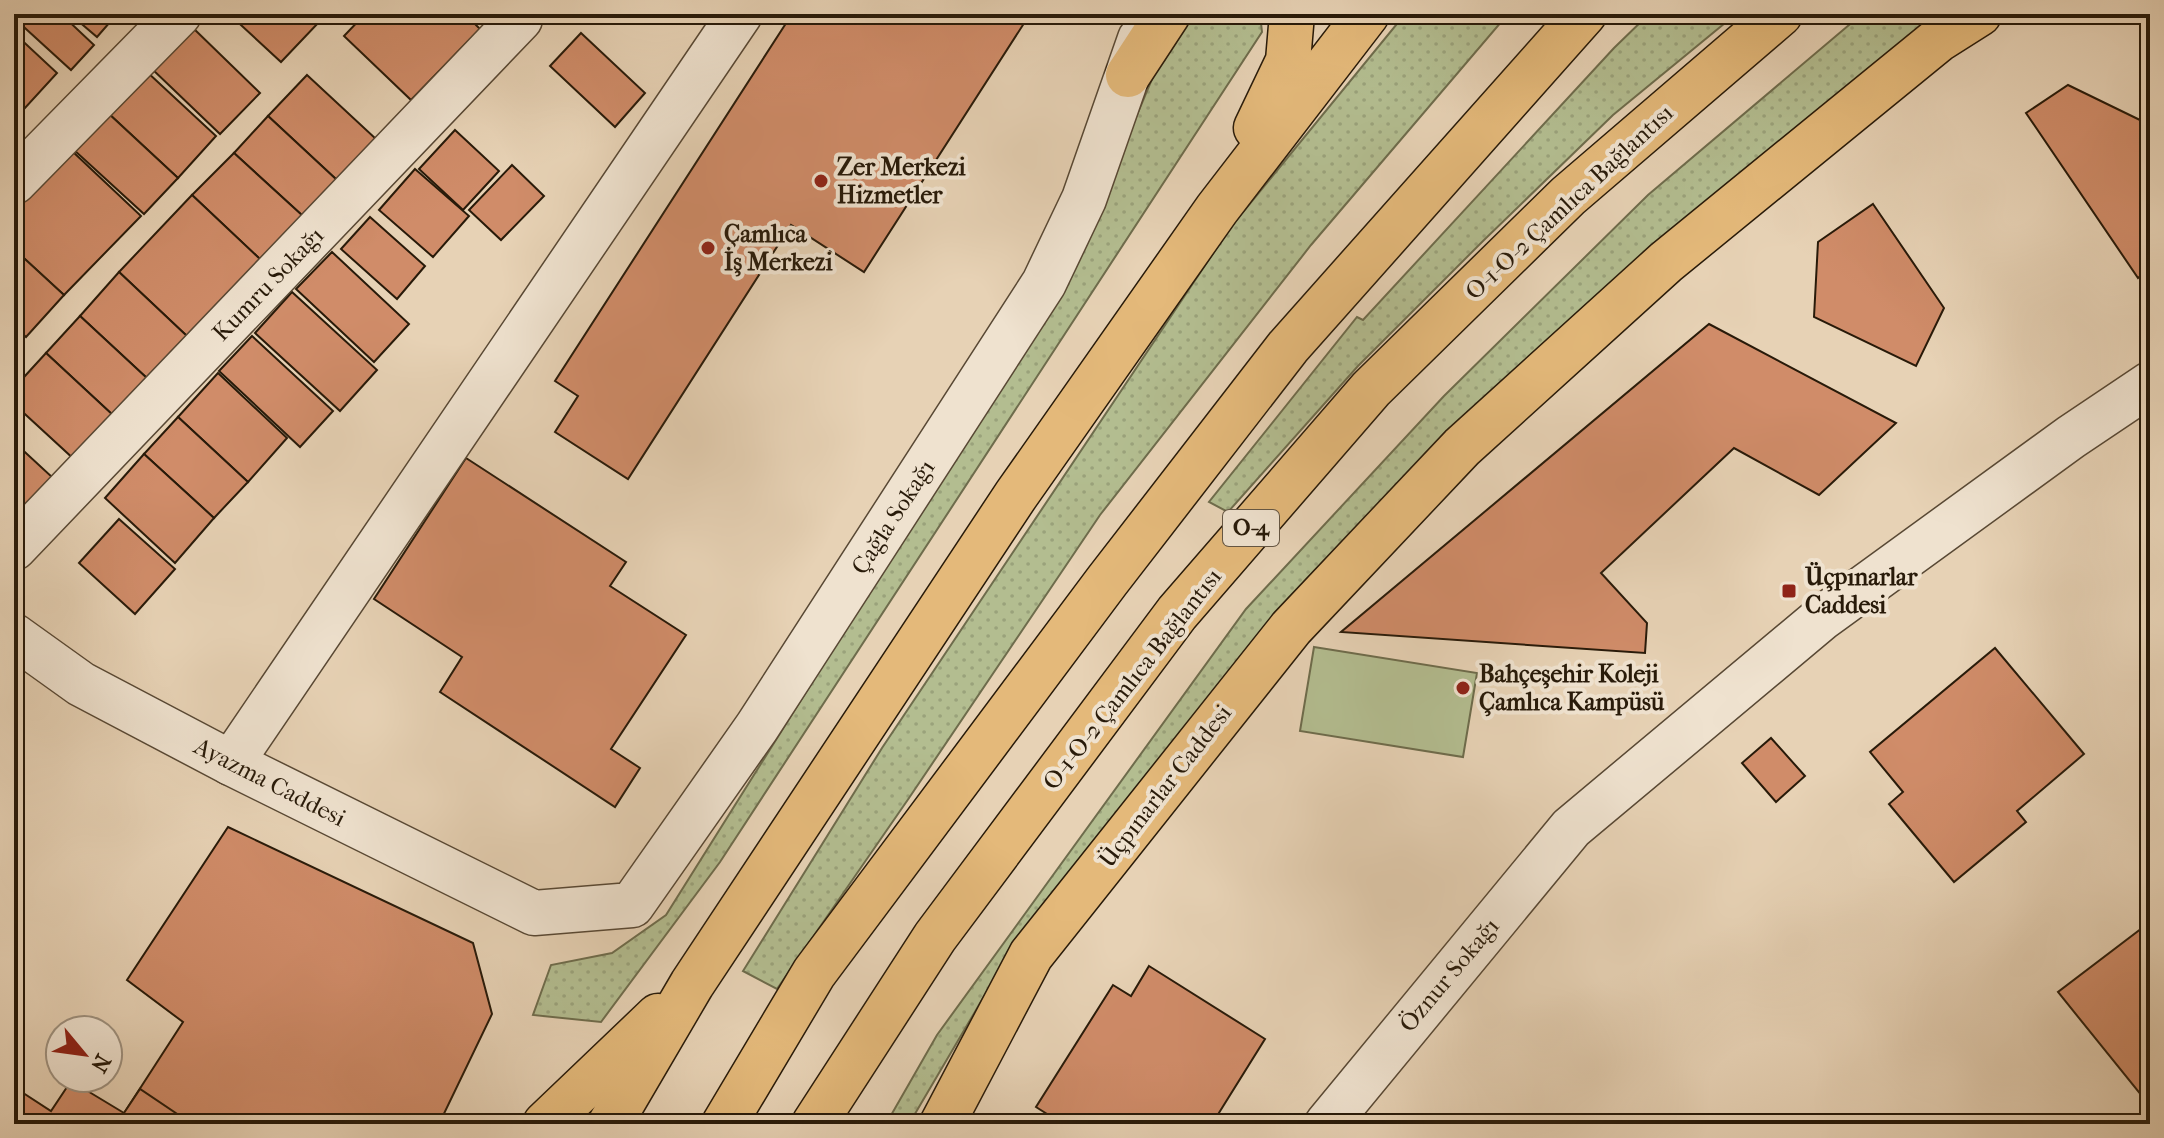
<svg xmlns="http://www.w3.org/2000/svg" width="2164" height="1138" viewBox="0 0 2164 1138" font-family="'IM FELL French Canon',serif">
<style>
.grass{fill:url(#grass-dots);stroke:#6e6c4c;stroke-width:2}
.pitch{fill:#b3bd90;stroke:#6e6c4c;stroke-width:2}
.building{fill:#d08c69;stroke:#281a09;stroke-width:2}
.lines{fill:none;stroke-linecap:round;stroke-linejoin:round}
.minor-casing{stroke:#584834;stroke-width:47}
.major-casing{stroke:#281a09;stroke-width:47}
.highway-casing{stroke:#281a09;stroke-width:47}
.minor{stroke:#efe2cf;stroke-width:44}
.major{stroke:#e4b97a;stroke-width:44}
.highway{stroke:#e4b97a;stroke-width:44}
.poi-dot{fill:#8f2418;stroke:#efe2cf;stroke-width:3}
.labels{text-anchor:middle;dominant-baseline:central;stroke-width:8;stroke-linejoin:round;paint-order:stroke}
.shield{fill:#efe2cf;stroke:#645644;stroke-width:2}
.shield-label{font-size:22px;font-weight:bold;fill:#281a09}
.poi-label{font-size:24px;font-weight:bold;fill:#281a09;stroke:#efe2cf;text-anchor:start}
.street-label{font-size:24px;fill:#281a09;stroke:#efe2cf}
</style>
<defs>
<pattern id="grass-dots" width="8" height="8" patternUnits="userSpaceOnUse" patternTransform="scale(2)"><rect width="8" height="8" fill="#b3bd90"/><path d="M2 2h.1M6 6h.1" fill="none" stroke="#9aa27b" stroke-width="1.8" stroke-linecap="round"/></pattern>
</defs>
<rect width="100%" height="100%" fill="#e7d2b5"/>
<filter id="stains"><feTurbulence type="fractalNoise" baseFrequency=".0025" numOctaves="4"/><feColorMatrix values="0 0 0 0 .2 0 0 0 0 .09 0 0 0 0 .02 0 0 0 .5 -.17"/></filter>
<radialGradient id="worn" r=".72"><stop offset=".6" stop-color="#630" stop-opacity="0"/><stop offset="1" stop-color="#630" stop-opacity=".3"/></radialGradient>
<!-- grass -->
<g class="grass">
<path d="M 1184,14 L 1260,14 L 1262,32 L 720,862 L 601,1022 L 533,1015 L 551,965 L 612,953 L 666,915 L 1074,265 L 1152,79 Z"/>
<path d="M 1405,14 L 1508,14 L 1311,245 L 1100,515 L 909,798 L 777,989 L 743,971 L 882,748 L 1230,228 Z"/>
<path d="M 1649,14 L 1736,14 L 1613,115 L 1483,241 L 1358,366 L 1228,512 L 1209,502 L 1357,317 L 1363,320 L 1614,48 Z"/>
<path d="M 1862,14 L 1953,14 L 1610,285 L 1016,942 L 909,1124 L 886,1124 L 937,1035 L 1246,609 L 1444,396 L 1648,195 Z"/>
</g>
<!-- pitch -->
<path class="pitch" d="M 1314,647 L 1477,673 L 1463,757 L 1300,731 Z"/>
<!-- building -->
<g class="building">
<path d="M 14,14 L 61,14 L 94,45 L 71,70 L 14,18 Z"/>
<path d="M 70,14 L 117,14 L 97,37 Z"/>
<path d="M 229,14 L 313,14 L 320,21 L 281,62 Z"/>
<path d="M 365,14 L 465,14 L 480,29 L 411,100 L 344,36 Z"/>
<path d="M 792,14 L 1030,14 L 864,272 L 791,225 L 628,479 L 555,432 L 578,396 L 555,381 Z"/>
<path d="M 191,26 L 260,93 L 220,134 L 151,68 Z"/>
<path d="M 14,33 L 57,73 L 14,120 Z"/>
<path d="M 581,33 L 645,93 L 615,127 L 550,66 Z"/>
<path d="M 146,71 L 216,136 L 178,178 L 108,113 Z"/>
<path d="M 307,75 L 376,139 L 338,181 L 268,116 Z"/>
<path d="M 2068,85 L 2142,121 L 2150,115 L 2150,268 L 2138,278 L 2026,113 Z"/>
<path d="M 108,113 L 178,178 L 144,214 L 74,150 Z"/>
<path d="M 268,116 L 338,181 L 304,217 L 234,153 Z"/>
<path d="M 455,130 L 499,171 L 463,210 L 419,169 Z"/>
<path d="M 72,151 L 141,216 L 64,295 L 14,249 L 14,211 Z"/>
<path d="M 234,153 L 304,217 L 261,260 L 192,195 Z"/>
<path d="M 512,165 L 544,196 L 501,240 L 469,210 Z"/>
<path d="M 415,169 L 469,216 L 433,257 L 379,210 Z"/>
<path d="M 192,195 L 261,260 L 188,337 L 119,272 Z"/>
<path d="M 1873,204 L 1944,308 L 1916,366 L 1814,317 L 1818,242 Z"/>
<path d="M 370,217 L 425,266 L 397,299 L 341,249 Z"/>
<path d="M 14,249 L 64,295 L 26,337 L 14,326 Z"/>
<path d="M 332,252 L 409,324 L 374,362 L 296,289 Z"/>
<path d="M 119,272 L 188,337 L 149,380 L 80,316 Z"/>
<path d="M 292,292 L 377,370 L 340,411 L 255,333 Z"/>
<path d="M 80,316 L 149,380 L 115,417 L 46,353 Z"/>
<path d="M 1709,324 L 1896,423 L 1819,495 L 1734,448 L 1601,573 L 1647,623 L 1645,653 L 1341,632 Z"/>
<path d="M 252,336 L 333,411 L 300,447 L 219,371 Z"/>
<path d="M 46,353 L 115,417 L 76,461 L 14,404 L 14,388 Z"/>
<path d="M 218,373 L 287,438 L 248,482 L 178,417 Z"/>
<path d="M 178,417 L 248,482 L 214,518 L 144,454 Z"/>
<path d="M 14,442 L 53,478 L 14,522 Z"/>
<path d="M 144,454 L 214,518 L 175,563 L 105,498 Z"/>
<path d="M 466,458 L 626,562 L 610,586 L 686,635 L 611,749 L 640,768 L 615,807 L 440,692 L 462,657 L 374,599 Z"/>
<path d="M 119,519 L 175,569 L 135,614 L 79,563 Z"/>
<path d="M 1995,648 L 2084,754 L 2017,811 L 2026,822 L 1954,882 L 1889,804 L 1903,792 L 1870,752 Z"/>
<path d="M 1771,738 L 1805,776 L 1776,802 L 1742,763 Z"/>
<path d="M 228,827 L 473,943 L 492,1014 L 439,1124 L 117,1124 L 183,1022 L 127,980 Z"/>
<path d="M 2150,922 L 2150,1106 L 2058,992 Z"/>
<path d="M 1149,966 L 1265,1039 L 1212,1124 L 1063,1124 L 1036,1107 L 1113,985 L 1131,996 Z"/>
<path d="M 71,1081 L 124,1113 L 140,1089 L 192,1124 L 14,1124 L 14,1087 L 51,1111 Z"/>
</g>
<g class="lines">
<!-- minor casing -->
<g class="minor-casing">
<g id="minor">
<path d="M 14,182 L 179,14"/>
<path d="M 14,548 L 520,19 L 515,14"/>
<path d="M 14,636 L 81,684 L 231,763 L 534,913 L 632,905 L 757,727 L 1044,283 L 1084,199 L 1140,39"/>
<path d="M 231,763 L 740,14"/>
<path d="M 1327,1124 L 1571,828 L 1822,618 L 2071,437 L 2150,384"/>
</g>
</g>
<!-- major casing -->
<g class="major-casing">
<g id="major">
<path d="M 1128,75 L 1168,14"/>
<path d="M 1256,128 L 1288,61 L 1292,14"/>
<path d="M 545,1124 L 658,1016"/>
<path d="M 610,1124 L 692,984 L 1016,495 L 1217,209 L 1367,14"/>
<path d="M 942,1124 L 1031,955 L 1291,628 L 1462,447 L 1666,262 L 1938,40 L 1979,14"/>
</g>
</g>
<!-- highway casing -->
<g class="highway-casing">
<g id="highway">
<path d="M 724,1124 L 814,973 L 1107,581 L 1288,347 L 1584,14"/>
<path d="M 814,1124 L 935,937 L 1177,613 L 1371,389 L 1568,196 L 1780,14"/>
</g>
</g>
<!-- minor -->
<use href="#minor" class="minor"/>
<!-- major -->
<use href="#major" class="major"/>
<!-- highway -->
<use href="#highway" class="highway"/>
</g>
<!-- markers -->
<g class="poi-dot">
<circle cx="821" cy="181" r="8"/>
<circle cx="708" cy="248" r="8"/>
<rect x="1781" y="583" width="16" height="16" rx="4"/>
<circle cx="1463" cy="688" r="8"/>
</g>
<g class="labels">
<!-- shield labels -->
<rect class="shield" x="1223" y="510" width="56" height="36" rx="6"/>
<g class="shield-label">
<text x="1251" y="528">O-4</text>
</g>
<!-- poi labels -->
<g class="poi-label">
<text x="837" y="167">Zer Merkezi<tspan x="837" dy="28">Hizmetler</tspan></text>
<text x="724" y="234">Çamlıca<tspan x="724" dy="28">İş Merkezi</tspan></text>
<text x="1805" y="577">Üçpınarlar<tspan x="1805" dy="28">Caddesi</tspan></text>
<text x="1479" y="674">Bahçeşehir Koleji<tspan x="1479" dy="28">Çamlıca Kampüsü</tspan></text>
</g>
<!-- street labels -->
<g class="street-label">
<text transform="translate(1569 202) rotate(-43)">O-1-O-2 Çamlıca Bağlantısı</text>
<text transform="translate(268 284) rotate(-46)">Kumru Sokağı</text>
<text transform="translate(893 517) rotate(-57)">Çağla Sokağı</text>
<text transform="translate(1132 679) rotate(-52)">O-1-O-2 Çamlıca Bağlantısı</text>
<text transform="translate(270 782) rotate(27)">Ayazma Caddesi</text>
<text transform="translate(1165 786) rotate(-52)">Üçpınarlar Caddesi</text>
<text transform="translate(1449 975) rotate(-50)">Öznur Sokağı</text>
</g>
</g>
<!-- margin -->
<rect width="2164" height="1138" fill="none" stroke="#e7d2b5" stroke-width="48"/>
<rect x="16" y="16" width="2132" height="1106" fill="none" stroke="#281a09" stroke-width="4"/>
<rect x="24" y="24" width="2116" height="1090" fill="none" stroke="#281a09" stroke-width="2"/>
<!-- north arrow -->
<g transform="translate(84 1054) rotate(119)"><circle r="38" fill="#efe2cf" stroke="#9f9280" stroke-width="2"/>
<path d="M0-6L14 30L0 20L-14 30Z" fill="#8f2418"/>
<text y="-12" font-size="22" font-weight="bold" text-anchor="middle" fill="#281a09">N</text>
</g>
<rect width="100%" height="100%" filter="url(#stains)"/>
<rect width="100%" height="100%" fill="url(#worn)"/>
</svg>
